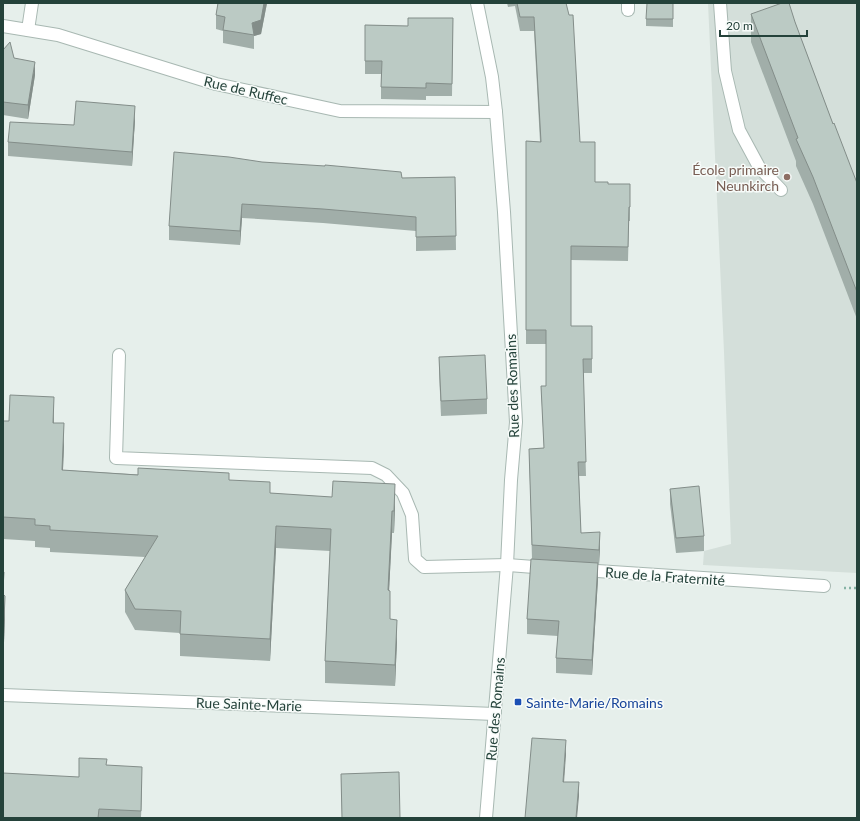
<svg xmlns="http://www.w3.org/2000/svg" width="860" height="821" viewBox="0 0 860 821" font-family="Lato,sans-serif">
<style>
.built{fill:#d4dfda}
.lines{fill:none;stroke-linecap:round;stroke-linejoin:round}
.lane-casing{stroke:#a8b8b2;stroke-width:14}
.street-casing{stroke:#a8b8b2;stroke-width:14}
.path{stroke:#86b3a5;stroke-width:2.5;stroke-dasharray:2 3;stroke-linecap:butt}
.lane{stroke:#fff;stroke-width:12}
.street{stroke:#fff;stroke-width:12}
.wall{fill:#a1aea9}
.shaded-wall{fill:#838d89}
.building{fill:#bbcac4;stroke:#838d89}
.education-dot{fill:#8d6e63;stroke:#f7fbf9;stroke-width:1.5}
.transit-dot{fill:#1a4fb4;stroke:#f7fbf9;stroke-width:1.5}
.labels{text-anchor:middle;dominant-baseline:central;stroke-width:3;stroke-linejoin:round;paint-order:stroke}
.street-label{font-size:14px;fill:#24423a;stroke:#f7fbf9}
.education-label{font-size:14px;fill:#785e54;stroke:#f7fbf9;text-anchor:end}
.transit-label{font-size:14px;fill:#164399;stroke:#f7fbf9;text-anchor:start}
</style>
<rect width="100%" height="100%" fill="#e6efeb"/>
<!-- built -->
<path class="built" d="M 708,3 L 857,3 L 857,573 L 703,565 L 704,551 L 731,544 L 724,352 Z"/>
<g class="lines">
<!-- lane casing -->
<g class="lane-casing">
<g id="lane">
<path d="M 628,3 L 628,10"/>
<path d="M 720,3 L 725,71 L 739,130 L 759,167 L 781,190"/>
<path d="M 119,355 L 116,458 L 372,468 L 386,475 L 403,493 L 412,515 L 415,559 L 424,567 L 507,565"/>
</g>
</g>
<!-- street casing -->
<g class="street-casing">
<g id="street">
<path d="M 477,3 L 492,77 L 496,112 L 504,212 L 516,422 L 511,480 L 507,565 L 486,818"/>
<path d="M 3,26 L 58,35 L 216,84 L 340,111 L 496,112"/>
<path d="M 28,30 L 32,3"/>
<path d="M 507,565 L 547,568"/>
<path d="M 582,570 L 824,586"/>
<path d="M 3,695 L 495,714"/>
</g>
</g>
<!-- path -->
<path class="path" d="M 844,588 L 857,588"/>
<!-- lane -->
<use href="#lane" class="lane"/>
<!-- street -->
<use href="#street" class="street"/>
</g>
<!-- wall -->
<g class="wall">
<path d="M 218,3 L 267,3 L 261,34 L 254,36 L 254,49 L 223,43 L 223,31 L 216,29 L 216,15 Z"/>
<path d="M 507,3 L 566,3 L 580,142 L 595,182 L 608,184 L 630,198 L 630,221 L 629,221 L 628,261 L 571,260 L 571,326 L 592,326 L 592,373 L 583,373 L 586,476 L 579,476 L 581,533 L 600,546 L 599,564 L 598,563 L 598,579 L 592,675 L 556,673 L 556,658 L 558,636 L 527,634 L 527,619 L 532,559 L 529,449 L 544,448 L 541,386 L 546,386 L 546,344 L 526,344 L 526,141 L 540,142 L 534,31 L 520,31 L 515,6 L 508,7 Z"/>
<path d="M 673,3 L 673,27 L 646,26 L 646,19 Z"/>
<path d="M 751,14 L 795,22 L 833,124 L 857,183 L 857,319 L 813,204 L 796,166 L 796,161 L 751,42 Z"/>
<path d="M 453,18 L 452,96 L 426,96 L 426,100 L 381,99 L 381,74 L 365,74 L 365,25 L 408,26 Z"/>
<path d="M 3,50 L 35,75 L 28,119 L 3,115 Z"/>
<path d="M 135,120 L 132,166 L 8,156 L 8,142 L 74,125 Z"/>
<path d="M 262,162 L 402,178 L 455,177 L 456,250 L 416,251 L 416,231 L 323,223 L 242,218 L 240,245 L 169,240 L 169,226 Z"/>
<path d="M 439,357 L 487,399 L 487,414 L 441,416 L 439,372 Z"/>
<path d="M 3,421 L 54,423 L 64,445 L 63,470 L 229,480 L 270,493 L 395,506 L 394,533 L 392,533 L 389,590 L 390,619 L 397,641 L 395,686 L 325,683 L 325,661 L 330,551 L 276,548 L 270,661 L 180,656 L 180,633 L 135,630 L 125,612 L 125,590 L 145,557 L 50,552 L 50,548 L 35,547 L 35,541 L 3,539 Z"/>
<path d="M 670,489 L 704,536 L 704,551 L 676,553 L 670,504 Z"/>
<path d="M 3,572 L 5,618 L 4,642 L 3,642 Z"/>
<path d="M 107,765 L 142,785 L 141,818 L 3,818 L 79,777 Z"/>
<path d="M 341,774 L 400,818 L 342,818 Z"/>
</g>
<!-- shaded-wall -->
<g class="shaded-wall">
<path d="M 264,3 L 267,3 L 261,34 L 254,36 L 252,23 Z"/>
<path d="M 35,62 L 35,75 L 28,119 L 28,105 Z"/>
<path d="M 135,106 L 135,120 L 132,166 L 132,152 Z"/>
<path d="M 242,204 L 242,218 L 240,245 L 240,231 Z"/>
<path d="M 54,397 L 54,419 L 53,445 L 53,423 Z"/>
<path d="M 64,423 L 64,445 L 62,492 L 62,470 Z"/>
<path d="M 395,484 L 395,506 L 394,533 L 394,511 Z"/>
<path d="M 392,511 L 392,533 L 388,612 L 388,590 Z"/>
<path d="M 276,526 L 276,548 L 270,661 L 270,639 Z"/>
<path d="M 600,532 L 600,546 L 599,564 L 599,550 Z"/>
<path d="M 598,563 L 598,579 L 592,675 L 592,660 Z"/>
<path d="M 4,572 L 4,594 L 3,611 L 3,589 Z"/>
<path d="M 5,596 L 5,618 L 4,642 L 4,620 Z"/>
<path d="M 397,620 L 397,641 L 395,686 L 395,665 Z"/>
<path d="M 566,740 L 566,755 L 563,796 L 563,782 Z"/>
<path d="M 142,767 L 142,785 L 141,818 Z"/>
<path d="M 579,782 L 579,796 L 577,818 L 576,818 Z"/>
</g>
<!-- building -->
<g class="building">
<path d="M 218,3 L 264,3 L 261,20 L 252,23 L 254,35 L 223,30 L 225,17 L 216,15 Z"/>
<path d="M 517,3 L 566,3 L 569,15 L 573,15 L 580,142 L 595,142 L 595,182 L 608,182 L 608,184 L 630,184 L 630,207 L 629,207 L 628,247 L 571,246 L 571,326 L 592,326 L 592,359 L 583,359 L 586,462 L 578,462 L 581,533 L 600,532 L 599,550 L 532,545 L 529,449 L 544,448 L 541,386 L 546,386 L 546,330 L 526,330 L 526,141 L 541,142 L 534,17 L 520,17 Z"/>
<path d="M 647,3 L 673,3 L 673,19 L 646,19 Z"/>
<path d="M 782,3 L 789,3 L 795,22 L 833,124 L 834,123 L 857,183 L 857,292 L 813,177 L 796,139 L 798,138 L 751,14 Z"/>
<path d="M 408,18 L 453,18 L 452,84 L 426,83 L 426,88 L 381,87 L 382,61 L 365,61 L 365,25 L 408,26 Z"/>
<path d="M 10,42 L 14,58 L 35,62 L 28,105 L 3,102 L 3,50 Z"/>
<path d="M 76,101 L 135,106 L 132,152 L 8,142 L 10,122 L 74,125 Z"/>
<path d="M 174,152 L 229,157 L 262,162 L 325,166 L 325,165 L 401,172 L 402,178 L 455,177 L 456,236 L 416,237 L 416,217 L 323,209 L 242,204 L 240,231 L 169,226 Z"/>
<path d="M 485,355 L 487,399 L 441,401 L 439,357 Z"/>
<path d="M 10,395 L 54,397 L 53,423 L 64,423 L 62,470 L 138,475 L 138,468 L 229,473 L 229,480 L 270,482 L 270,493 L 332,497 L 333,481 L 395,484 L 394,511 L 392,511 L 388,590 L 390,591 L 390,619 L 397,620 L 395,665 L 325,661 L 331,529 L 276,526 L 270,639 L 180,634 L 181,611 L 135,609 L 125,590 L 158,536 L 50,530 L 50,526 L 35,525 L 35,519 L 3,517 L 3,421 L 9,421 Z"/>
<path d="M 699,486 L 704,536 L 676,538 L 670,489 Z"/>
<path d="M 531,559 L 598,563 L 592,660 L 556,658 L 559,621 L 527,619 Z"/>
<path d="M 3,572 L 4,572 L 3,589 Z"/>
<path d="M 3,594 L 5,596 L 4,620 L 3,620 Z"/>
<path d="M 532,738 L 566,740 L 563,782 L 579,782 L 576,818 L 525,818 Z"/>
<path d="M 79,758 L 107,759 L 106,765 L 142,767 L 141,811 L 99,809 L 98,818 L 3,818 L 3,773 L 79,777 Z"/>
<path d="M 399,772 L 400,818 L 342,818 L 341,774 Z"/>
</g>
<!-- markers -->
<circle class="education-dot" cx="787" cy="177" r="4"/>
<rect class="transit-dot" x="514" y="698" width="8" height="8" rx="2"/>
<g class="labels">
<!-- street labels -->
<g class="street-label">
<text transform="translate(246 90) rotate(13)">Rue de Ruffec</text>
<text transform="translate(512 386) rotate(-92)">Rue des Romains</text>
<text transform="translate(665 576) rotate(4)">Rue de la Fraternité</text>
<text transform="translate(249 704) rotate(2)">Rue Sainte-Marie</text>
<text transform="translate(495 709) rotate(-85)">Rue des Romains</text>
</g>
<!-- education labels -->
<g class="education-label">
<text x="779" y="169">École primaire<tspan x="779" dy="16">Neunkirch</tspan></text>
</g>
<!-- transit labels -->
<g class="transit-label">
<text x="526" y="702">Sainte-Marie/Romains</text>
</g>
</g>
<!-- border -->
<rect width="860" height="821" fill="none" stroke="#24423a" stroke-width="8"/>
<!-- scale -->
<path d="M720 30v6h87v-6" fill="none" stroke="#24423a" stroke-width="2"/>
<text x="726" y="30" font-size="12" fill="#24423a" stroke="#f7fbf9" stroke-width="3" paint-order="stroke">20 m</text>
</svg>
